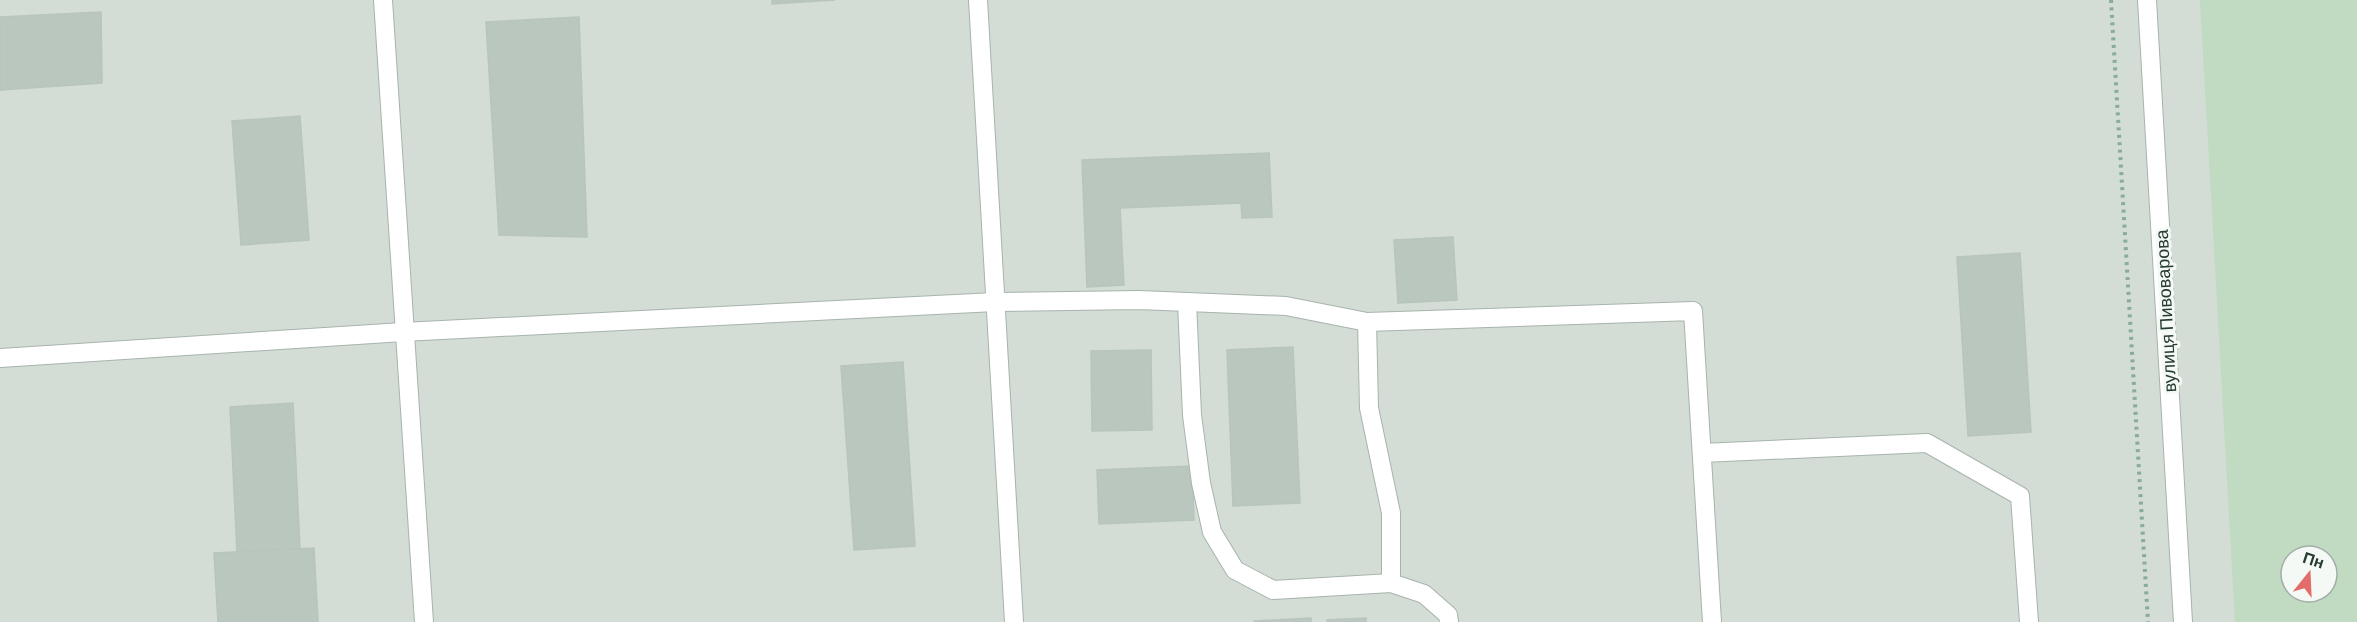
<svg xmlns="http://www.w3.org/2000/svg" width="2357" height="622" viewBox="0 0 2357 622" font-family="Barlow,sans-serif">
<style>
.built{fill:#d3dcd5;fill-rule:evenodd}
.green{fill:#c0dbc1;fill-rule:evenodd}
.building{fill:#bac7bf;stroke:#b7c5bc;stroke-width:1.5}
.lines{fill:none;stroke-linecap:round;stroke-linejoin:round}
.service-casing{stroke:#a7b4ad;stroke-width:20}
.tertiary-casing{stroke:#a7b4ad;stroke-width:20}
.path{stroke:#88ac98;stroke-width:4;stroke-dasharray:3 4.5;stroke-linecap:butt}
.service{stroke:#fff;stroke-width:18}
.tertiary{stroke:#fff;stroke-width:18}
.labels{text-anchor:middle;dominant-baseline:central;stroke-width:6;stroke-linejoin:round;paint-order:stroke}
.street-label{font-size:18px;fill:#263c31;stroke:#f5f9f6}
</style>
<rect width="100%" height="100%" fill="#e4ece7"/>
<!-- built -->
<path class="built" d="M 0,0 L 2357,0 L 2357,622 L 0,622 ZM 2291,556 L 2327,556 L 2327,592 L 2291,592 Z"/>
<!-- green -->
<path class="green" d="M 2200,0 L 2357,0 L 2357,622 L 2235,622 ZM 2291,556 L 2327,556 L 2327,592 L 2291,592 Z"/>
<!-- building -->
<g class="building">
<path d="M 772,0 L 835,0 L 772,4 Z"/>
<path d="M 101,12 L 102,83 L 0,90 L 0,17 Z"/>
<path d="M 579,17 L 587,237 L 499,235 L 486,22 Z"/>
<path d="M 300,116 L 309,240 L 241,245 L 232,121 Z"/>
<path d="M 1269,153 L 1272,217 L 1242,218 L 1241,203 L 1120,208 L 1124,285 L 1087,287 L 1082,160 Z"/>
<path d="M 1453,237 L 1457,300 L 1398,303 L 1394,240 Z"/>
<path d="M 2020,253 L 2031,432 L 1968,436 L 1957,257 Z"/>
<path d="M 1293,347 L 1300,503 L 1233,506 L 1227,350 Z"/>
<path d="M 1151,350 L 1152,430 L 1092,431 L 1091,351 Z"/>
<path d="M 903,362 L 915,546 L 854,550 L 841,366 Z"/>
<path d="M 293,403 L 300,549 L 237,552 L 230,407 Z"/>
<path d="M 1192,466 L 1194,520 L 1099,524 L 1097,470 Z"/>
<path d="M 314,548 L 318,622 L 218,622 L 214,553 Z"/>
<path d="M 1311,618 L 1311,622 L 1254,622 L 1254,621 Z"/>
<path d="M 1366,618 L 1366,622 L 1327,622 L 1327,620 Z"/>
</g>
<g class="lines">
<!-- service casing -->
<g class="service-casing">
<g id="service">
<path d="M 383,0 L 424,622"/>
<path d="M 978,0 L 1014,622"/>
<path d="M 1187,302 L 1192,415 L 1201,483 L 1212,532 L 1235,570 L 1273,590 L 1391,583"/>
<path d="M 1367,322 L 1369,408 L 1391,513 L 1391,583 L 1424,594 L 1448,615 L 1449,622"/>
<path d="M 0,358 L 403,332 L 995,302 L 1139,300 L 1286,306 L 1367,322 L 1693,311 L 1712,622"/>
<path d="M 1702,453 L 1927,443 L 2020,496 L 2029,622"/>
</g>
</g>
<!-- tertiary casing -->
<g class="tertiary-casing">
<path id="tertiary" d="M 2147,0 L 2183,622"/>
</g>
<!-- path -->
<path class="path" d="M 2111,0 L 2148,622"/>
<!-- service -->
<use href="#service" class="service"/>
<!-- tertiary -->
<use href="#tertiary" class="tertiary"/>
</g>
<g class="labels">
<!-- street labels -->
<g class="street-label">
<text transform="translate(2165 311) rotate(-93)">вулиця Пивоварова</text>
</g>
</g>
<!-- north arrow -->
<g transform="translate(2309 574) rotate(18)"><circle r="28" fill="#f5f9f6" stroke="#a2ada7" stroke-width="1.5"/>
<path d="M0-4.5L10 22L0 15L-10 22Z" fill="#e36c6b"/>
<text y="-9" font-size="16" font-weight="bold" text-anchor="middle" fill="#263c31">Пн</text>
</g>
</svg>
